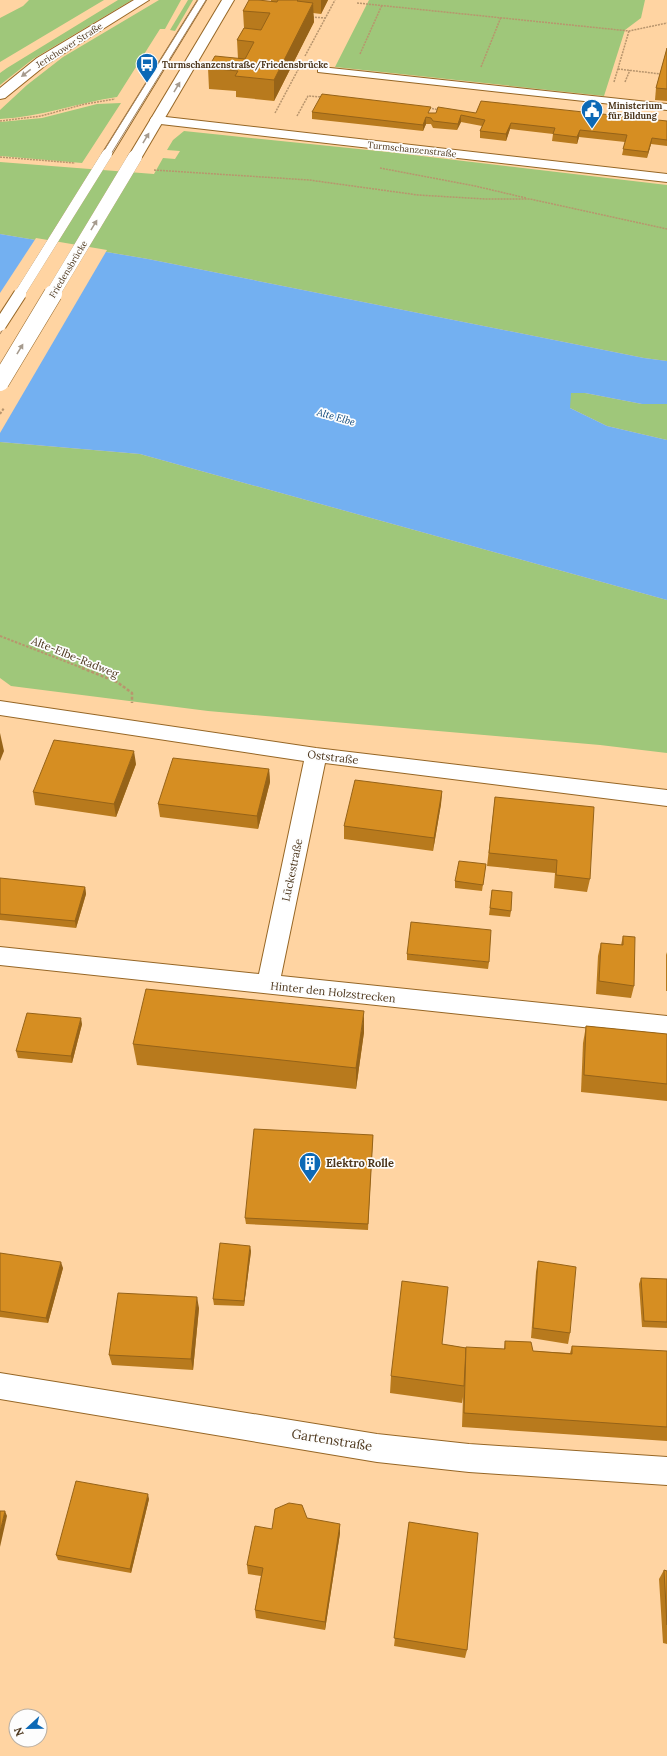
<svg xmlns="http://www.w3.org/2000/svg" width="667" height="1756" viewBox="0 0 667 1756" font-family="Lora,serif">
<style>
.green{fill:#9fc77a}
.water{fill:#73b0f1}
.pier{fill:#ffd4a2}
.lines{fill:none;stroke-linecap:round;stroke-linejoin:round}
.lane-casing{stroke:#966625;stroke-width:2}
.street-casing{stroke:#966625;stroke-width:2}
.primary-casing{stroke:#966625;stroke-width:2}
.path-far2{stroke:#b8956d;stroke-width:1.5;stroke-dasharray:2 1;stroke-linecap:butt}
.path-far1{stroke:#b8956d;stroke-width:2;stroke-dasharray:2.5 1.5;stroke-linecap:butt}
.path{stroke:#b8956d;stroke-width:2.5;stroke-dasharray:3 2;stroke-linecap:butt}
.lane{fill:#fff;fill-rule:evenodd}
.street{fill:#fff;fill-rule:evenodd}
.primary{fill:#fff;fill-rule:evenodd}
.tram{stroke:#a98862;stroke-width:1}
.lane-bridge-far1-casing{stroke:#966625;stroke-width:10;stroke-linecap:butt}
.lane-bridge-casing{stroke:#966625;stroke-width:14;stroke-linecap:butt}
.primary-bridge-far1-casing{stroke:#966625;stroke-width:14;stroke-linecap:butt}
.primary-bridge-casing{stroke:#966625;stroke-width:19;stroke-linecap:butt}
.path-bridge{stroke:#b8956d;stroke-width:2;stroke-dasharray:2.5 1.5;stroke-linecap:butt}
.lane-bridge-far1{stroke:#fff;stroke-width:10}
.lane-bridge{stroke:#fff;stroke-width:12}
.primary-bridge-far1{stroke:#fff;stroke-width:14}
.primary-bridge{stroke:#fff;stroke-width:18}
.wall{fill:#b87a1d}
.shaded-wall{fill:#966318}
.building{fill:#d68e22;stroke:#966318}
.oneway{fill:#a69b8e}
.labels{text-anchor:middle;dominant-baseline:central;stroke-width:3.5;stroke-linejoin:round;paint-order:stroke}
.far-street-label{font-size:9px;fill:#4d371d;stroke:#fdfdfd}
.far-poi-label{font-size:9px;font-weight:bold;fill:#4d371d;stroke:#fdfdfd;text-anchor:start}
.far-water-label{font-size:10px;font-style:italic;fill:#0b4578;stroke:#fdfdfd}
.street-label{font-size:11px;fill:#4d371d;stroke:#fdfdfd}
.poi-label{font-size:11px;font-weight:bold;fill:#4d371d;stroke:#fdfdfd;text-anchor:start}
.near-street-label{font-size:13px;fill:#4d371d;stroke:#fdfdfd}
</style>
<rect width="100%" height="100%" fill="#ffd4a2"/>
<!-- green -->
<g class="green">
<path d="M 29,0 L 104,0 L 0,62 L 0,18 L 23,6 Z"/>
<path d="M 118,0 L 132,0 L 33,59 L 0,85 L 0,73 L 7,68 Z"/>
<path d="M 159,0 L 181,0 L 165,29 L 160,29 L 117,97 C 77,103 41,117 0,119 L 0,110 L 27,85 L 63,57 Z"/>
<path d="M 188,0 L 193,0 L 175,31 L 170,30 Z"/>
<path d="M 369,0 L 645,0 L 641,18 L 625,30 L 604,96 L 335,67 Z"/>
<path d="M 121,103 L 82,163 L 0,156 L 0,122 L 42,118 L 97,104 Z"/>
<path d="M 184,131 L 388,152 L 667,185 L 667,361 L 644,358 L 148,259 L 0,234 L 0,162 L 154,174 L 163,158 L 175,159 L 180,151 L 167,150 L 173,140 Z"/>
<path d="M 570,393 L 585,393 L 642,404 L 667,404 L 667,440 L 607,426 L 570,408 Z"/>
<path d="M 0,442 L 140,454 L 667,600 L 667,753 L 600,745 L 208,711 L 11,686 L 0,678 Z"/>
</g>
<!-- water -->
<path class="water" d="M 0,234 L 148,259 L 644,358 L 667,361 L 667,404 L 642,404 L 585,393 L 571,393 L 570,408 L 607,426 L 667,440 L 667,600 L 140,454 L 0,442 Z"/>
<!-- pier -->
<path class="pier" d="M 36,238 L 107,250 L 0,433 L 0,293 Z"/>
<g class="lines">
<!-- lane casing -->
<g class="lane-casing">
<g id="lane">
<path d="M 198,0 L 206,0 L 112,154 L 110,156 L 104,156 L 102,154 Z"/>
<path d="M 321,67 L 667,104 L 667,110 L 318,72 L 318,68 Z"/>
</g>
</g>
<!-- street casing -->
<g class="street-casing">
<g id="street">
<path d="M 157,116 L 667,174 L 667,182 L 152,123 L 150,120 L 152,117 Z"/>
<path d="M 0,701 L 316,748 L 667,790 L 667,806 L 325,763 L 281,976 L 667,1016 L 667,1036 L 0,965 L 0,947 L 259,974 L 304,761 L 0,715 Z"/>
<path d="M 0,1373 L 377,1434 L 469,1444 L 667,1457 L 667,1485 L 469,1472 L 377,1462 L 0,1399 Z"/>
</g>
</g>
<!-- primary casing -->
<g class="primary-casing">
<g id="primary">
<path d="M 134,0 L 149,0 L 47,64 L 5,98 L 0,99 L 0,88 L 37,58 Z"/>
<path d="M 222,0 L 234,0 L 142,157 L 140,160 L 130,160 L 128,157 Z"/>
</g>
</g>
<!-- path-far2 -->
<g class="path-far2">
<path d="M 357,3 L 629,31 L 667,23"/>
<path d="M 312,17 L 325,18"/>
<path d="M 360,54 L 382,5"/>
<path d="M 305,56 L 335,0"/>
<path d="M 481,67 L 501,17"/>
<path d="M 618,69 L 661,74"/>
<path d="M 614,82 L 629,31"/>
<path d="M 625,82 L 630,70"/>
<path d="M 429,108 L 440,110"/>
<path d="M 275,113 L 300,66"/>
<path d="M 297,116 L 308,96 L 322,97"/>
<path d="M 0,121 L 41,116 L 85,104 L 115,99"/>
<path d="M 0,157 L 75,163"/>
<path d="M 380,168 L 475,186 L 526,198"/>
<path d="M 154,170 L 309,180 L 418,195 L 485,199 L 530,199 L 667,229"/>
</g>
<!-- path-far1 -->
<path class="path-far1" d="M 0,636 L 85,669"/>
<!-- path -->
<path class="path" d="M 82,668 L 117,682 L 132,693 L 132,703"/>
<!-- lane -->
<use href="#lane" class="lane"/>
<!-- street -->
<use href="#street" class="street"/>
<!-- primary -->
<use href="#primary" class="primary"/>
<!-- tram -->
<g class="tram">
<path d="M 0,317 L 198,0"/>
<path d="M 0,334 L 206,0"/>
</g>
<!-- lane-bridge-far1 casing -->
<g class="lane-bridge-far1-casing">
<path id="lane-bridge-far1" d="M 19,295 L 107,154"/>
</g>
<!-- lane-bridge casing -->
<g class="lane-bridge-casing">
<path id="lane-bridge" d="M 0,325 L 20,294"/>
</g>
<!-- primary-bridge-far1 casing -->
<g class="primary-bridge-far1-casing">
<path id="primary-bridge-far1" d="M 52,295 L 135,157"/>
</g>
<!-- primary-bridge casing -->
<g class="primary-bridge-casing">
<path id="primary-bridge" d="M 0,382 L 53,294"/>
</g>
<!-- path-bridge -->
<path class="path-bridge" d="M 0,414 L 4,408"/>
<!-- lane-bridge-far1 -->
<use href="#lane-bridge-far1" class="lane-bridge-far1"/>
<!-- lane-bridge -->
<use href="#lane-bridge" class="lane-bridge"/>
<!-- primary-bridge-far1 -->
<use href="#primary-bridge-far1" class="primary-bridge-far1"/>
<!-- primary-bridge -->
<use href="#primary-bridge" class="primary-bridge"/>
</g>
<!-- wall -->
<g class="wall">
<path d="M 271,0 L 328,0 L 321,14 L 313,13 L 314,22 L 274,101 L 236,97 L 236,91 L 209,89 L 208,68 L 238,59 L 237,40 L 244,28 L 243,11 L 271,1 Z"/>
<path d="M 667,48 L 667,101 L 655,100 L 656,88 Z"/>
<path d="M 312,112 L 436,113 L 476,113 L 667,121 L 667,146 L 651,144 L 647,158 L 622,155 L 625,142 L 579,137 L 577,144 L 552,141 L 553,134 L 510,129 L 506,141 L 480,138 L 480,131 L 482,126 L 461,122 L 457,130 L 433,128 L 431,124 L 426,124 L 423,131 L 312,119 Z"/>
<path d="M 136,764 L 116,817 L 35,805 L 33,792 Z"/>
<path d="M 269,769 L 270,782 L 258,829 L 160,817 L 158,804 Z"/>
<path d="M 442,791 L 441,804 L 433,851 L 344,839 L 344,826 Z"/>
<path d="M 495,797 L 590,879 L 587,892 L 554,888 L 555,873 L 487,866 Z"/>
<path d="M 486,864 L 482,891 L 455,888 L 455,881 Z"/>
<path d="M 0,880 L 85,887 L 86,894 L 76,928 L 0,920 Z"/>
<path d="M 492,890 L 511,911 L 510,917 L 489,915 Z"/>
<path d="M 623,936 L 634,986 L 631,998 L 596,994 L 598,956 L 601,943 L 621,945 Z"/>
<path d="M 667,952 L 667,991 L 666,991 L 666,955 Z"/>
<path d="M 407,954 L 489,962 L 488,969 L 407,960 Z"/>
<path d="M 82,1024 L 72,1063 L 18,1058 L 16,1051 Z"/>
<path d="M 586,1026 L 667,1034 L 667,1101 L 581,1092 L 583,1043 Z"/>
<path d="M 364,1032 L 356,1089 L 137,1065 L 133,1044 Z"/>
<path d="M 373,1135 L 368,1230 L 246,1224 L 245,1218 Z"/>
<path d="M 251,1251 L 244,1306 L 214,1305 L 213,1299 Z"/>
<path d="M 0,1253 L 63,1268 L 48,1323 L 0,1317 Z"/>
<path d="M 538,1261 L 570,1333 L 568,1344 L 531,1338 L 536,1272 Z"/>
<path d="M 641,1278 L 667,1283 L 667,1328 L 642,1327 L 639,1284 Z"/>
<path d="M 199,1308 L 193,1370 L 112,1365 L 109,1355 Z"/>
<path d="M 505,1341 L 533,1351 L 570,1353 L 572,1346 L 667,1354 L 667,1441 L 462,1427 L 463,1397 L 462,1403 L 390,1393 L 391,1376 L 442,1344 L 466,1348 L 504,1349 Z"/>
<path d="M 149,1499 L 131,1573 L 58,1560 L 56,1555 Z"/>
<path d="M 307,1518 L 340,1533 L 325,1630 L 256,1618 L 255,1610 L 261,1576 L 248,1574 L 247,1565 Z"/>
<path d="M 409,1522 L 467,1650 L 465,1658 L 394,1646 Z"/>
<path d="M 664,1570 L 667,1571 L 667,1644 L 663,1643 L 659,1579 Z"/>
</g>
<!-- shaded-wall -->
<g class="shaded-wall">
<path d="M 321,0 L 328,0 L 321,14 Z"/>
<path d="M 313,3 L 314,22 L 274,101 L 274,80 Z"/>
<path d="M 461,115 L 461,122 L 457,130 L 458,124 Z"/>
<path d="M 426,117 L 426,124 L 423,131 L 423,125 Z"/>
<path d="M 511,123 L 510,129 L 506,141 L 506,134 Z"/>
<path d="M 580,130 L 579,137 L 577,144 L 577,137 Z"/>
<path d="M 652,138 L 651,144 L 647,158 L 648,152 Z"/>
<path d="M 0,733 L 4,751 L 0,761 Z"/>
<path d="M 134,751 L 136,764 L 116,817 L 114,804 Z"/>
<path d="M 269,769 L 270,782 L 258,829 L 257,816 Z"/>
<path d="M 442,791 L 441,804 L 433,851 L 434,838 Z"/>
<path d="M 85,887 L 86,894 L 76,928 L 75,921 Z"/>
<path d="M 364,1011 L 364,1032 L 356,1089 L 356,1068 Z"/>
<path d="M 81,1018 L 82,1024 L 72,1063 L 71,1056 Z"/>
<path d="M 250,1246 L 251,1251 L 244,1306 L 244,1301 Z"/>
<path d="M 61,1262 L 63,1268 L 48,1323 L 46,1318 Z"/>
<path d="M 197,1297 L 199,1308 L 193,1370 L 191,1359 Z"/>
<path d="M 148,1494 L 149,1499 L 131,1573 L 130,1569 Z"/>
<path d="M 5,1511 L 7,1516 L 0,1547 L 0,1532 Z"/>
<path d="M 340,1524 L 340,1533 L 325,1630 L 325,1622 Z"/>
</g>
<!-- building -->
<g class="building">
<path d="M 249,0 L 258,0 L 277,2 L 278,0 L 298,0 L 297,1 L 313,3 L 274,80 L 235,76 L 238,71 L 208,68 L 215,56 L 245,59 L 254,42 L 237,40 L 244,28 L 261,30 L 270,13 L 243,11 Z"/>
<path d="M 667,48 L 667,89 L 656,88 Z"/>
<path d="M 322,94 L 431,107 L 428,113 L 436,113 L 438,107 L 476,113 L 481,101 L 667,121 L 667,140 L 652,138 L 648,152 L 623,149 L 627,135 L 580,130 L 577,137 L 553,134 L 555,128 L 511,123 L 506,134 L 480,131 L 485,120 L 461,115 L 458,124 L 433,121 L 431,118 L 426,117 L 423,125 L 312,112 Z"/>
<path d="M 54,740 L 134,751 L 114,804 L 33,792 Z"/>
<path d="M 173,758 L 269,769 L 257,816 L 158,804 Z"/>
<path d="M 355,780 L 442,791 L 434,838 L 344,826 Z"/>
<path d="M 495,797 L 594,807 L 590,879 L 556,875 L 557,860 L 489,853 Z"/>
<path d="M 459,861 L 486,864 L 483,885 L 455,881 Z"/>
<path d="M 0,878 L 85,887 L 75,921 L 0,914 Z"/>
<path d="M 492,890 L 512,892 L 511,911 L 490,908 Z"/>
<path d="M 411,922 L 491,930 L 489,962 L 407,954 Z"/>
<path d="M 623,936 L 635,937 L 634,986 L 599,981 L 601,943 L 623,945 Z"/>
<path d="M 146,989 L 364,1011 L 356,1068 L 133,1044 Z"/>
<path d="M 27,1013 L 81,1018 L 71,1056 L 16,1051 Z"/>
<path d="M 586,1026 L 667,1034 L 667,1084 L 584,1075 Z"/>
<path d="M 254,1129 L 373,1135 L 368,1224 L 245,1218 Z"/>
<path d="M 220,1243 L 250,1246 L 244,1301 L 213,1299 Z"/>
<path d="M 0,1253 L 61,1262 L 46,1318 L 0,1311 Z"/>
<path d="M 538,1261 L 576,1267 L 570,1333 L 533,1328 Z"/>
<path d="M 641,1278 L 667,1279 L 667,1322 L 644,1321 Z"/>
<path d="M 402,1281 L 448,1287 L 442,1344 L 466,1348 L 464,1386 L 391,1376 Z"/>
<path d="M 118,1293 L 197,1297 L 191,1359 L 109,1355 Z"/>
<path d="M 505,1341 L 531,1342 L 533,1351 L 572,1354 L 572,1346 L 667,1351 L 667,1427 L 464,1413 L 466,1347 L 505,1349 Z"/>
<path d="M 76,1481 L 148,1494 L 130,1569 L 56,1555 Z"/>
<path d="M 289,1503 L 302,1505 L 307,1518 L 340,1524 L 325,1622 L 255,1610 L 263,1568 L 247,1565 L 255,1526 L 272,1529 L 275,1509 Z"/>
<path d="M 0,1511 L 5,1511 L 0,1532 Z"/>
<path d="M 409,1522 L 478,1533 L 467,1650 L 394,1638 Z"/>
<path d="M 664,1570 L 667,1571 L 667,1625 Z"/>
</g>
<!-- one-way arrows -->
<defs><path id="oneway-solid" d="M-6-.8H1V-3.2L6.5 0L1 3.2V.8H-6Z"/></defs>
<g class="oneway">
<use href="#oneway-solid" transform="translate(26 73) rotate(142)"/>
<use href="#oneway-solid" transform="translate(177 87) rotate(-59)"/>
<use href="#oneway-solid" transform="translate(146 138) rotate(-59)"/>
<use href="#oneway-solid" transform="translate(94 225) rotate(-59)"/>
<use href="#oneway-solid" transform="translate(20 349) rotate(-59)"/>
</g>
<!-- icons -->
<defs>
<g id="bus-pin" transform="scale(1.15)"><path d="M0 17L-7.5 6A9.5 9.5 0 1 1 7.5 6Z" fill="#0c69b6" stroke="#fdfdfd"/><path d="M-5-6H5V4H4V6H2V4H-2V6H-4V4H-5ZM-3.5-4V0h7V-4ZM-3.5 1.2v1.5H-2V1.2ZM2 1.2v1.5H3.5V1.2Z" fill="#fff"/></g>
<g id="civic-pin" transform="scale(1.15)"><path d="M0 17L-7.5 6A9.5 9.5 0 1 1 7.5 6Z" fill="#0c69b6" stroke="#fdfdfd"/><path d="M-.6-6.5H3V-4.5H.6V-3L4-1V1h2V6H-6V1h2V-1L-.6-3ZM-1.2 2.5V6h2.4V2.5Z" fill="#fff"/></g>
<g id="building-pin" transform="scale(1.15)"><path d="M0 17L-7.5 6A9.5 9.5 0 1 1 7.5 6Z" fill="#0c69b6" stroke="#fdfdfd"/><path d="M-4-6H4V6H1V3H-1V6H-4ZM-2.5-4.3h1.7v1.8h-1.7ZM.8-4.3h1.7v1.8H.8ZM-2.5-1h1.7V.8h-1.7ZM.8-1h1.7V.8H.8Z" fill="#fff"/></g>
</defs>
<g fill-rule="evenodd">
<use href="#bus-pin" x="147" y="64"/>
<use href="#civic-pin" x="592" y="110"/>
<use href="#building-pin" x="310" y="1163"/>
</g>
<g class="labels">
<!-- far-street labels -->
<g class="far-street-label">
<text transform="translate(69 45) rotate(-32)">Jerichower Straße</text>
<text transform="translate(412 149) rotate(6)">Turmschanzenstraße</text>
<text transform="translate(68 269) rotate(-59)">Friedensbrücke</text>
</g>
<!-- far-poi labels -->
<g class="far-poi-label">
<text x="162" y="64">Turmschanzenstraße/Friedensbrücke</text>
<text x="608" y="105">Ministerium<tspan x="608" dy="10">für Bildung</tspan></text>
</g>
<!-- far-water labels -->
<g class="far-water-label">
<text transform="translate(336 417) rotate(16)">Alte Elbe</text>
</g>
<!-- street labels -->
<g class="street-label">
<text transform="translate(75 657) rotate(22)">Alte-Elbe-Radweg</text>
<text transform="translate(333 757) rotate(7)">Oststraße</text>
<text transform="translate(292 870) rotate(-78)">Lückestraße</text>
<text transform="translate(333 992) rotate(6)">Hinter den Holzstrecken</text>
</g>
<!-- poi labels -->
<g class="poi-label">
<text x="326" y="1163">Elektro Rolle</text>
</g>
<!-- near-street labels -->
<g class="near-street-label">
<text transform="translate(332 1440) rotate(9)">Gartenstraße</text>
</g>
</g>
<!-- north arrow -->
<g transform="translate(28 1728) rotate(248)"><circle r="19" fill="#fdfdfd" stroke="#b7aea3"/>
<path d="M0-3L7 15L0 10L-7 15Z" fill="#0c69b6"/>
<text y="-6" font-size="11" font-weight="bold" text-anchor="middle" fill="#4d371d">N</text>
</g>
</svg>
